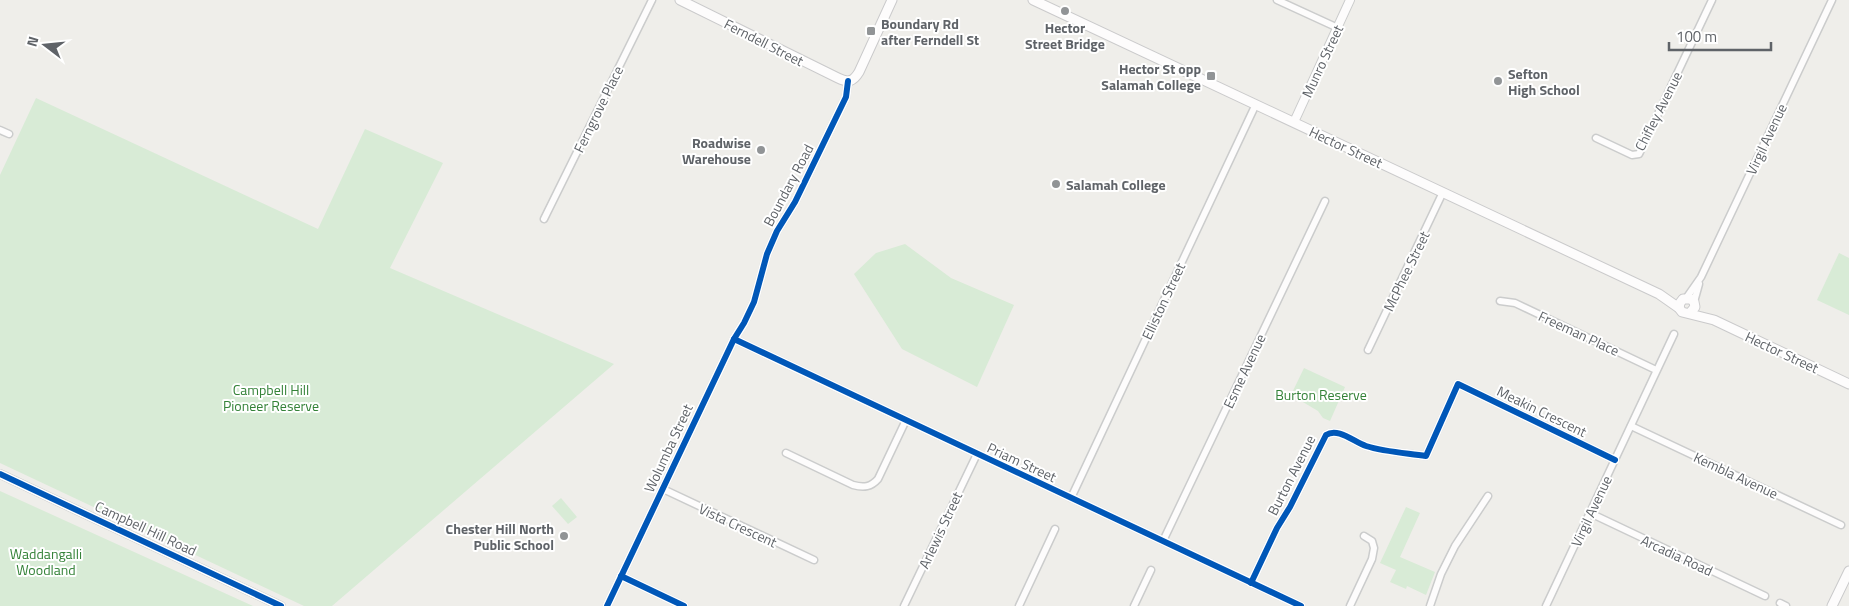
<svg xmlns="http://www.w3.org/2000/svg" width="1849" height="606" viewBox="0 0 1849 606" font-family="'Titillium Web',sans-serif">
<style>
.green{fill:#d8ebd6}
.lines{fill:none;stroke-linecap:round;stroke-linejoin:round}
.minor-casing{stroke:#cbcccc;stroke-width:9}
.tertiary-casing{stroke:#cbcccc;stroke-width:10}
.secondary-casing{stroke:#cacacb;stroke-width:11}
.minor{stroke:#fdfcfc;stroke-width:6}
.tertiary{stroke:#fdfcfc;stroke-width:8}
.secondary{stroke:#fdfcfc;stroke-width:9}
.cycleway-casing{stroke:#fff;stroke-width:9}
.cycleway{stroke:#0057b8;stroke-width:6}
.poi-dot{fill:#919496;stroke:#fff;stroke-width:2}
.labels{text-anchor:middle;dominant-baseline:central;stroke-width:4;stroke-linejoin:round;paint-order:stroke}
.poi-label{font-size:14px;font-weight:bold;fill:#5f6368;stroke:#fff;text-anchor:start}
.street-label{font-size:14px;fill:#5f6368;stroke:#fff}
.park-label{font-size:14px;fill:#348238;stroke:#fff}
</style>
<rect width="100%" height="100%" fill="#efeeea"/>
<!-- green -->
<g class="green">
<path d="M 36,98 L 318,229 L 365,129 L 443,163 L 390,268 L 614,364 L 332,606 L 304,606 L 0,463 L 0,175 Z"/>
<path d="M 905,244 L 951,278 L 1014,305 L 977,387 L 902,349 L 854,274 L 876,253 Z"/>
<path d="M 1839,253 L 1849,258 L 1849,315 L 1817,300 Z"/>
<path d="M 1304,368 L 1345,387 L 1330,421 L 1323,418 L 1318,411 L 1291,395 Z"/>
<path d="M 0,490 L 0,491 L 253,606 L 0,606 Z"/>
<path d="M 561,498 L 577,517 L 568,524 L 552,506 Z"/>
<path d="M 1406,507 L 1420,513 L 1400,557 L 1435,572 L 1426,595 L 1407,586 L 1406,589 L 1390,582 L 1396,570 L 1380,563 Z"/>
</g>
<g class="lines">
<!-- minor casing -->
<g class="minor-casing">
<g id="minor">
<path d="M 1277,0 L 1338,28"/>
<path d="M 0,130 L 9,134"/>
<path d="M 1596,138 L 1632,155 L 1639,154 L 1712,0"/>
<path d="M 544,219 L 652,0"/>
<path d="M 1687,297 L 1701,277 L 1832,0"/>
<path d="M 1500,301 L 1515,303 L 1656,370"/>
<path d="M 1694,302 L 1699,284"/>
<path d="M 734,339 L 1301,606"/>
<path d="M 1368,350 L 1443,192"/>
<path d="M 1631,426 L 1841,525"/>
<path d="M 786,453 L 853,485 C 864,488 871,487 878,479 L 906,420"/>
<path d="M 663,489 L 814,560"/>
<path d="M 1071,498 L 1256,104"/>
<path d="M 1590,513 L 1765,596"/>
<path d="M 1163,541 L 1325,201"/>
<path d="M 621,576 L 684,606"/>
<path d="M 1251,583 L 1277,528 L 1290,507 L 1326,435 C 1338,427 1354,442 1366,446 C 1385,452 1406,453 1426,456 L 1458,384 L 1615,460"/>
<path d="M 1780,603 L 1786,606"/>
<path d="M 607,606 L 734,339 L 744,323 L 754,302 L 767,254 L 777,231 L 795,202 L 846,97 L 848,81"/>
<path d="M 904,606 L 977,454"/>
<path d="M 1019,606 L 1055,529"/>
<path d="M 1134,606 L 1151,570"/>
<path d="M 1350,606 L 1372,559 L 1374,548 L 1372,541 L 1364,536"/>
<path d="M 1430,606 L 1441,574 L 1455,546 L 1488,496"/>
<path d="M 1546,606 L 1674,334"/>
</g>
</g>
<!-- tertiary casing -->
<g class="tertiary-casing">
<g id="tertiary">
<path d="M 1294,122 L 1350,0"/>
<path d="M 0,474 L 281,606"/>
</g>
</g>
<!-- secondary casing -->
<g class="secondary-casing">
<g id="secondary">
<path d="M 680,0 L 838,78 C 848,83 853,82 859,72 L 892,0"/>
<path d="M 1033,0 L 1659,294 L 1679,308 L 1682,312 L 1714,320 L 1849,384"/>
<path d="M 1679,308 L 1680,303 L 1683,299 L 1691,299 L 1694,302 L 1695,307 L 1690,313"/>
<path d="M 1832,606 L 1849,571"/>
</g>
</g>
<!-- minor -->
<use href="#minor" class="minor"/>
<!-- tertiary -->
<use href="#tertiary" class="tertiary"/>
<!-- secondary -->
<use href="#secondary" class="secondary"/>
<!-- cycleway casing -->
<g class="cycleway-casing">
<g id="cycleway">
<path d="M 734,339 L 1301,606"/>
<path d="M 0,474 L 281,606"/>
<path d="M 621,576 L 684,606"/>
<path d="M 1251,583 L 1277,528 L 1290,507 L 1326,435 C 1338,427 1354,442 1366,446 C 1385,452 1406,453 1426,456 L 1458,384 L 1615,460"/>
<path d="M 607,606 L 734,339 L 744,323 L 754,302 L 767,254 L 777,231 L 795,202 L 846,97 L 848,81"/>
</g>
</g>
<!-- cycleway -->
<use href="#cycleway" class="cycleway"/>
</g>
<!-- markers -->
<g class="poi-dot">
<circle cx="1065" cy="11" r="5"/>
<rect x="866" y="26" width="10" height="10" rx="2.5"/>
<rect x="1206" y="71" width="10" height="10" rx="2.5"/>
<circle cx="1498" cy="81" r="5"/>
<circle cx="761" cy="150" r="5"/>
<circle cx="1056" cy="184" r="5"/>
<circle cx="564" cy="536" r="5"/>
</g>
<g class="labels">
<!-- poi labels -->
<g class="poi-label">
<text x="881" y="23">Boundary Rd<tspan x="881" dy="16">after Ferndell St</tspan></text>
<text x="1065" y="27" text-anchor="middle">Hector<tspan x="1065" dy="16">Street Bridge</tspan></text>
<text x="1201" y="68" text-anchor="end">Hector St opp<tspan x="1201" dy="16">Salamah College</tspan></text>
<text x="1508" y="73">Sefton<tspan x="1508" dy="16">High School</tspan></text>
<text x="751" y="142" text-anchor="end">Roadwise<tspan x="751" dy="16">Warehouse</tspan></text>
<text x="1066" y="184">Salamah College</text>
<text x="554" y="528" text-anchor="end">Chester Hill North<tspan x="554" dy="16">Public School</tspan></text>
</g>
<!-- street labels -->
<g class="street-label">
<text transform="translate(764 42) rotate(27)">Ferndell Street</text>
<text transform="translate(1322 61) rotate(-65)">Munro Street</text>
<text transform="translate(598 109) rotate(-64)">Ferngrove Place</text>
<text transform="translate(1658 111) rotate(-63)">Chifley Avenue</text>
<text transform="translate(1766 139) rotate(-65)">Virgil Avenue</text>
<text transform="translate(1346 147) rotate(25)">Hector Street</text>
<text transform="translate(788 185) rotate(-62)">Boundary Road</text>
<text transform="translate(1406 271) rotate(-64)">McPhee Street</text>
<text transform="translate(1163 301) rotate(-65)">Elliston Street</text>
<text transform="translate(1579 333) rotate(25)">Freeman Place</text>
<text transform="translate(1782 352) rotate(25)">Hector Street</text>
<text transform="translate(1244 371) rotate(-65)">Esme Avenue</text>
<text transform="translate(1542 411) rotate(26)">Meakin Crescent</text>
<text transform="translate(668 448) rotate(-65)">Wolumba Street</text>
<text transform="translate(1022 462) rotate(25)">Priam Street</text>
<text transform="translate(1291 475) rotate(-63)">Burton Avenue</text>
<text transform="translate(1736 475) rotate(25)">Kembla Avenue</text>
<text transform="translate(1591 511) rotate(-65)">Virgil Avenue</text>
<text transform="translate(738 525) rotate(25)">Vista Crescent</text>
<text transform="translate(146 528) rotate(25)">Campbell Hill Road</text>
<text transform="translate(940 530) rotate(-65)">Arlewis Street</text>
<text transform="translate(1677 555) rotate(25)">Arcadia Road</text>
</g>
<!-- park labels -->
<g class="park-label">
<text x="271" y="389">Campbell Hill<tspan x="271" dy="16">Pioneer Reserve</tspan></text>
<text x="1321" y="394">Burton Reserve</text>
<text x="46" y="553">Waddangalli<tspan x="46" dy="16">Woodland</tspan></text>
</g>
</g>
<!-- north arrow -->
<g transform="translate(45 45) rotate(286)" stroke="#ffffff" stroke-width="4" paint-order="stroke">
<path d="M0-4L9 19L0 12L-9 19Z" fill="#5f6368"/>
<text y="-8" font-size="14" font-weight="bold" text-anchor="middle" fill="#5f6368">N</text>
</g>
<!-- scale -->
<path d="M1669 42v8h102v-8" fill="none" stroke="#5f6368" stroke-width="2.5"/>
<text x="1676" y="42" font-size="15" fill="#5f6368" stroke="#ffffff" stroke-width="4" paint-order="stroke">100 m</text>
</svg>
